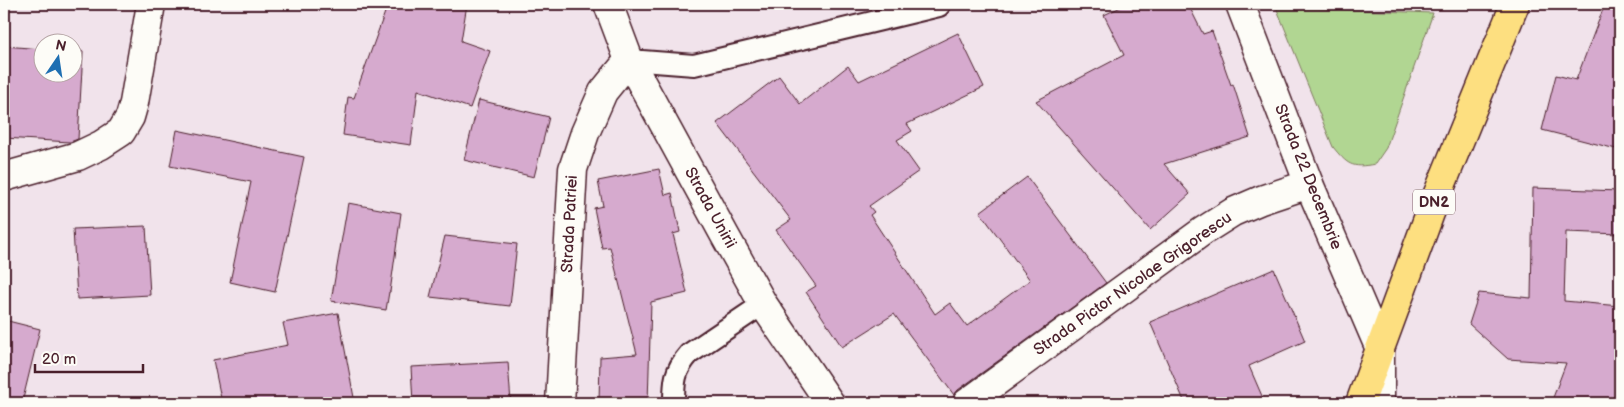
<svg xmlns="http://www.w3.org/2000/svg" width="1624" height="407" viewBox="0 0 1624 407" font-family="'Balsamiq Sans',sans-serif">
<style>
.green{fill:#b1d692;stroke:#7e7a5e}
.building{fill:#d6aace;stroke:#4a1f2b}
.lines{fill:none;stroke-linecap:round;stroke-linejoin:round}
.service-casing{stroke:#4a1f2b;stroke-width:24}
.minor-casing{stroke:#4a1f2b;stroke-width:31}
.tertiary-casing{stroke:#4a1f2b;stroke-width:31}
.primary-casing{stroke:#4a1f2b;stroke-width:31}
.service{stroke:#fdfcf7;stroke-width:20}
.minor{stroke:#fdfcf7;stroke-width:28}
.tertiary{stroke:#fdfcf7;stroke-width:28}
.primary{stroke:#fddf80;stroke-width:28}
.labels{text-anchor:middle;dominant-baseline:central;stroke-width:4;stroke-linejoin:round;paint-order:stroke}
.shield{fill:#fdfcf7;stroke:#806168;stroke-width:1}
.shield-label{font-size:15px;font-weight:bold;fill:#4a1f2b}
.street-label{font-size:16px;fill:#4a1f2b;stroke:#fdfcf7}
</style>
<rect width="100%" height="100%" fill="#f1e3eb"/>
<filter id="ink" filterUnits="userSpaceOnUse"><feTurbulence type="fractalNoise" baseFrequency=".02" numOctaves="2"/><feDisplacementMap in="SourceGraphic" scale="10" xChannelSelector="R" yChannelSelector="G"/><feConvolveMatrix kernelMatrix="1 2 1 2 8 2 1 2 1" color-interpolation-filters="sRGB"/></filter>
<g filter="url(#ink)">
<!-- green -->
<path class="green" d="M 1276,7 L 1433,13 L 1386,148 L 1375,164 C 1351,169 1347,164 1333,147 Z"/>
<!-- building -->
<g class="building">
<path d="M 388,4 L 467,4 L 461,41 L 490,51 L 470,108 L 418,90 L 411,145 L 343,135 L 348,97 L 354,98 Z"/>
<path d="M 1127,4 L 1188,4 L 1203,34 L 1212,31 L 1231,85 L 1233,84 L 1250,137 L 1164,164 L 1190,194 L 1150,230 L 1036,101 L 1124,55 L 1104,15 Z"/>
<path d="M 1605,4 L 1620,4 L 1620,150 L 1542,130 L 1556,75 L 1576,80 Z"/>
<path d="M 958,33 L 984,87 L 907,124 L 912,131 L 897,140 L 919,171 L 869,206 L 874,212 L 870,215 L 935,314 L 950,303 L 967,326 L 1030,280 L 980,212 L 1027,177 L 1106,283 L 958,390 L 954,395 L 894,314 L 842,347 L 806,292 L 816,286 L 776,230 L 791,220 L 717,123 L 779,76 L 800,104 L 848,66 L 859,81 Z"/>
<path d="M 4,46 L 42,49 L 42,72 L 72,72 L 72,51 L 83,51 L 78,139 L 70,142 L 4,138 Z"/>
<path d="M 479,100 L 549,117 L 534,177 L 464,160 Z"/>
<path d="M 177,130 L 304,157 L 275,292 L 230,282 L 251,182 L 170,166 Z"/>
<path d="M 659,169 L 665,195 L 672,193 L 680,232 L 673,234 L 687,293 L 651,302 L 648,403 L 599,403 L 600,357 L 637,354 L 610,247 L 602,248 L 594,208 L 603,206 L 598,181 Z"/>
<path d="M 1533,188 L 1620,191 L 1620,234 L 1566,232 L 1564,301 L 1620,306 L 1620,403 L 1551,403 L 1566,363 L 1508,359 L 1469,324 L 1479,293 L 1531,298 Z"/>
<path d="M 348,203 L 401,213 L 390,292 L 389,292 L 386,310 L 331,301 Z"/>
<path d="M 146,226 L 150,295 L 77,299 L 73,229 Z"/>
<path d="M 445,236 L 517,244 L 510,306 L 430,297 Z"/>
<path d="M 1274,269 L 1305,341 L 1249,366 L 1265,403 L 1185,403 L 1150,322 Z"/>
<path d="M 338,313 L 355,403 L 222,403 L 213,360 L 288,345 L 283,323 Z"/>
<path d="M 4,320 L 40,329 L 22,403 L 4,403 Z"/>
<path d="M 508,362 L 511,403 L 413,403 L 411,367 Z"/>
</g>
<g class="lines">
<!-- service casing -->
<g class="service-casing">
<g id="service">
<path d="M 629,60 L 694,65 L 939,6"/>
<path d="M 674,403 C 674,382 674,371 689,354 L 763,304"/>
</g>
</g>
<!-- minor casing -->
<g class="minor-casing">
<g id="minor">
<path d="M 1240,4 L 1309,184 L 1380,349 L 1380,403"/>
<path d="M 4,177 L 78,156 L 101,145 L 121,132 L 130,117 L 134,103 L 151,4"/>
<path d="M 560,403 L 573,169 L 585,133 L 603,92 L 629,60"/>
<path d="M 967,403 L 1203,231 L 1233,212 L 1261,200 L 1309,184"/>
</g>
</g>
<!-- tertiary casing -->
<g class="tertiary-casing">
<path id="tertiary" d="M 608,4 L 629,60 L 724,234 L 763,304 L 830,403"/>
</g>
<!-- primary casing -->
<g class="primary-casing">
<path id="primary" d="M 1360,403 L 1430,213 L 1515,4"/>
</g>
<!-- service -->
<use href="#service" class="service"/>
<!-- minor -->
<use href="#minor" class="minor"/>
<!-- tertiary -->
<use href="#tertiary" class="tertiary"/>
<!-- primary -->
<use href="#primary" class="primary"/>
</g>
</g>
<g class="labels">
<!-- shield labels -->
<rect class="shield" x="1413" y="189.5" width="42" height="25" rx="4"/>
<g class="shield-label">
<text x="1434" y="202">DN2</text>
</g>
<!-- street labels -->
<g class="street-label">
<text transform="translate(1308 177) rotate(68)">Strada 22 Decembrie</text>
<text transform="translate(710 208) rotate(61)">Strada Unirii</text>
<text transform="translate(570 224) rotate(-87)">Strada Patriei</text>
<text transform="translate(1133 284) rotate(-35)">Strada Pictor Nicolae Grigorescu</text>
</g>
</g>
<!-- margin -->
<rect width="1624" height="407" fill="none" stroke="#fdfcf7" stroke-width="20"/>
<rect x="10" y="10" width="1604" height="387" fill="none" stroke="#4a1f2b" stroke-width="2" filter="url(#ink)"/>
<!-- north arrow -->
<g transform="translate(58 58) rotate(13)"><circle r="24" fill="#fdfcf7" stroke="#b5a4a5"/>
<path d="M0-4L9 19L0 12L-9 19Z" fill="#1f6fb2"/>
<text y="-8" font-size="14" font-weight="bold" text-anchor="middle" fill="#4a1f2b">N</text>
</g>
<!-- scale -->
<path d="M35 364v8h108v-8" fill="none" stroke="#4a1f2b" stroke-width="2.5"/>
<text x="42" y="364" font-size="15" fill="#4a1f2b" stroke="#fdfcf7" stroke-width="4" paint-order="stroke">20 m</text>
</svg>
